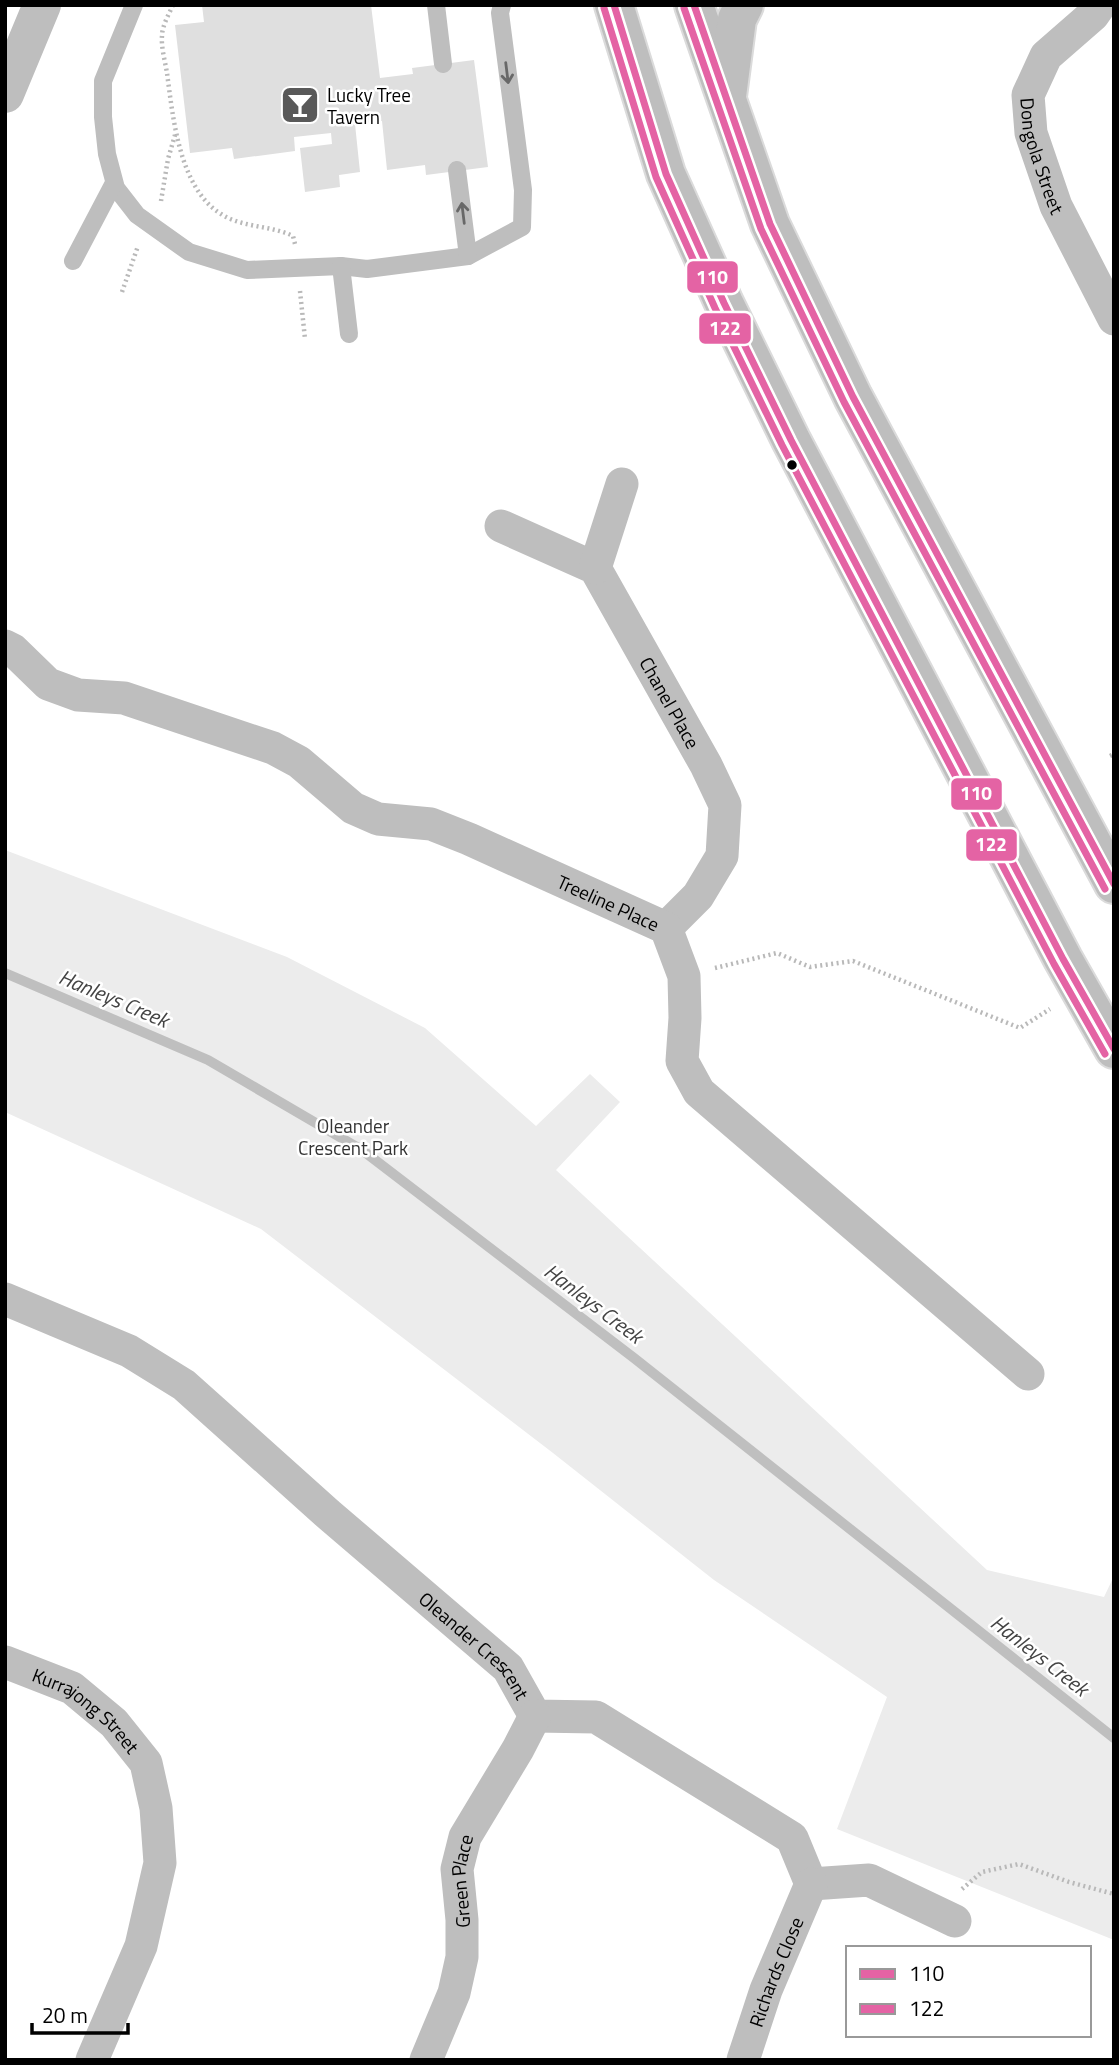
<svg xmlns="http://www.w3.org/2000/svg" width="1119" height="2065" viewBox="0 0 1119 2065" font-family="'Titillium Web',sans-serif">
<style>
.green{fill:#ececec}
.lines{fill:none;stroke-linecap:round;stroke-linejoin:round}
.stream{stroke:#bfbfbf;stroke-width:10}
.building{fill:#dfdfdf}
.primary-casing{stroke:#dbdbdb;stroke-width:42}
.path{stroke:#b9b9b9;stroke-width:4.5;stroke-dasharray:2 3.5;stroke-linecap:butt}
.service{stroke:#bebebe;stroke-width:18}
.minor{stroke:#bebebe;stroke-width:33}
.tertiary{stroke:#bebebe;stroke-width:38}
.primary{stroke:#bebebe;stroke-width:38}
.bus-1-casing{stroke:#fff;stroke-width:12}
.bus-2-casing{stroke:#fff;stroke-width:12}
.bus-1{stroke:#e463a4;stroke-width:7}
.bus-2{stroke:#e463a4;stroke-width:7}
.oneway{stroke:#686868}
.bus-dot{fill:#000;stroke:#fff;stroke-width:2.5}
.labels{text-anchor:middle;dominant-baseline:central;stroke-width:5;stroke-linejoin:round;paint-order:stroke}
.poi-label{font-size:19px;fill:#000;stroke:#fff;text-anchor:start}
.street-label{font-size:19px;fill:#000;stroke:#fff}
.park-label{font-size:19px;fill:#333;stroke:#fff}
.water-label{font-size:21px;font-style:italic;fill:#444;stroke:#fff}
.line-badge{stroke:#fff;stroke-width:2.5}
.badge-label{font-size:19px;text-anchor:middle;font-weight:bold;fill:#fff}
</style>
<rect width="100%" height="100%" fill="#fff"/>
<!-- green -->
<path class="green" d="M 5,850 L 287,957 L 425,1028 L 536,1126 L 590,1074 L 620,1102 L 556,1170 L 987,1570 L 1104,1597 L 1114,1576 L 1114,1940 L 837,1829 L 887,1697 L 714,1580 L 553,1453 L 261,1229 L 5,1112 Z"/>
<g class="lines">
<!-- stream -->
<path class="stream" d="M 5,973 L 208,1060 L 362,1150 L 634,1358 L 1114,1738"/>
</g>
<!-- building -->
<path class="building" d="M 202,5 L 371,5 L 380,78 L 413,74 L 412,68 L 474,60 L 488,167 L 426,175 L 425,165 L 387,170 L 382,121 L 355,124 L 360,172 L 339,175 L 340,187 L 305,192 L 300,148 L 332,144 L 331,133 L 294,137 L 295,151 L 234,159 L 232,148 L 190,153 L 175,25 L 204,22 Z"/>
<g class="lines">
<!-- primary casing -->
<g class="primary-casing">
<g id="primary">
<path d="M 614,5 L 666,174 L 724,303 L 791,440 L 1063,959 L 1114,1049"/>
<path d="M 694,5 L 770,224 L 853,397 L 1114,884"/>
<path d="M 727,96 L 737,19 L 744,5"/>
</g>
</g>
<!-- path -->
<g class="path">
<path d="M 173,5 C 169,14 162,26 162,36 C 161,47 165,61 167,73 C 173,117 179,188 221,214 C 243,228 270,225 293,236 L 295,244"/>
<path d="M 161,201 L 168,159 L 175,135"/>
<path d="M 300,291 L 305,339"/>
<path d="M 122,292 L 138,246"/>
<path d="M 1110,756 L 1114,754"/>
<path d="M 715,968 L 777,953 L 810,967 L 853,961 L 1020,1028 L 1050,1009"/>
<path d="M 962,1889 L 982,1872 L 1019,1864 L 1069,1882 L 1114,1894"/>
</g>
<!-- service -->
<g class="service">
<path d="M 134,5 L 103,81 L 103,117 L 107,154 L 116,188 L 137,215 L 189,252 L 247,270 L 341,266 L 367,269 L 468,256 L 522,227 L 523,190 L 500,13 L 502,5"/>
<path d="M 436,5 L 443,64"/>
<path d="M 457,170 L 468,256"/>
<path d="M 73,261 L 114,183"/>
<path d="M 341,266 L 349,334"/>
</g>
<!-- minor -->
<g class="minor">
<path id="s1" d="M 1100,5 L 1093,15 L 1046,56 L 1028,95 L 1031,133 L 1056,206 L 1114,319"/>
<path id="s2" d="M 501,526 L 595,568 L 706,765 L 725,805 L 722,856 L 698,896 L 666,928"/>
<path d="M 595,568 L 622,484"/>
<path id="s3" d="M 5,646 L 13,650 L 48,684 L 78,695 L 124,698 L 273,748 L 299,762 L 353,808 L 378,819 L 431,824 L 469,839 L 666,928 L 684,976 L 685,1018 L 682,1061 L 699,1092 L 1028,1374"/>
<path id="s4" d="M 5,1299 L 129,1351 L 184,1385 L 328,1514 L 508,1668 L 535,1716 L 596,1717 L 792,1838 L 811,1884 L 869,1880 L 955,1921"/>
<path id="s5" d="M 5,1662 L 72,1688 L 114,1723 L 146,1763 L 156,1808 L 160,1863 L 141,1946 L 92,2060"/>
<path id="s6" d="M 426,2060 L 454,1993 L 462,1957 L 462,1920 L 457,1869 L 465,1837 L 518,1749 L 535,1716"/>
<path id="s7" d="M 743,2060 L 766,1990 L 811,1884"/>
</g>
<!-- tertiary -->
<path class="tertiary" d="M 5,94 L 42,5"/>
<!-- primary -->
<use href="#primary" class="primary"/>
<!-- bus-1 casing -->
<g class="bus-1-casing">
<g id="bus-1">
<path d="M 614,5 L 666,174 L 724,303 L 791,440 L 1063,959 L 1114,1049"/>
<path d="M 694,5 L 770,224 L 853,397 L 1114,884"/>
</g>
</g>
<!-- bus-2 casing -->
<g class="bus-2-casing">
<g id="bus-2">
<path d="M 604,8 L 656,177 L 715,308 L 782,445 L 1054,964 L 1105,1054"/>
<path d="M 684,8 L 761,229 L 844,402 L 1105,889"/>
</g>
</g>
<!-- bus-1 -->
<use href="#bus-1" class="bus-1"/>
<!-- bus-2 -->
<use href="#bus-2" class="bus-2"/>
</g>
<!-- one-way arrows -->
<defs><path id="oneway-shaft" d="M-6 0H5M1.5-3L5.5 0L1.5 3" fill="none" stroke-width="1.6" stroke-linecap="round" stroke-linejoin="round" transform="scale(1.75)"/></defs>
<g class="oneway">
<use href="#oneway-shaft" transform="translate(507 73) rotate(83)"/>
<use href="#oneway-shaft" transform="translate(463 213) rotate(-97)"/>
</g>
<!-- icons -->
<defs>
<g id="bar-square" transform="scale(2.0125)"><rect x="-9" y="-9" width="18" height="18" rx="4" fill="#595959" stroke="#fff"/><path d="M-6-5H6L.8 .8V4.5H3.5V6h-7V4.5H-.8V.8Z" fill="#fff"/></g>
</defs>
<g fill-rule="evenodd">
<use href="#bar-square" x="300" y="105"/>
</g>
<!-- markers -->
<circle class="bus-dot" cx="792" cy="465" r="6"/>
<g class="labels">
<!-- poi labels -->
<g class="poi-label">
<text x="327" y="94">Lucky Tree<tspan x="327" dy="22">Tavern</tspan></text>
</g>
<!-- street labels -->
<g class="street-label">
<text stroke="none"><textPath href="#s1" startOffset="180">Dongola Street</textPath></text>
<text stroke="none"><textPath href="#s2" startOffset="257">Chanel Place</textPath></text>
<text stroke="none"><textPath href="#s3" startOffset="668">Treeline Place</textPath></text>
<text stroke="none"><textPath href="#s4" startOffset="590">Oleander Crescent</textPath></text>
<text stroke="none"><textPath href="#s5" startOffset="96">Kurrajong Street</textPath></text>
<text stroke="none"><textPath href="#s6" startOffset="186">Green Place</textPath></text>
<text stroke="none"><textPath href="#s7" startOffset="94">Richards Close</textPath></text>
</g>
<!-- park labels -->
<g class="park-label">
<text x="353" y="1125">Oleander<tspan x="353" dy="22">Crescent Park</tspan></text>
</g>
<!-- water labels -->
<g class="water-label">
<text transform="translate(114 998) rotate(23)">Hanleys Creek</text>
<text transform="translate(594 1303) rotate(37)">Hanleys Creek</text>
<text transform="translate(1040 1655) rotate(38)">Hanleys Creek</text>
</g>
</g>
<g class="line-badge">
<rect x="686" y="260" width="53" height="34" rx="7" fill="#e463a4"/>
<rect x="698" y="312" width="54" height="33" rx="7" fill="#e463a4"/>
<rect x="950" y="777" width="53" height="34" rx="7" fill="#e463a4"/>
<rect x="965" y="828" width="53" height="34" rx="7" fill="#e463a4"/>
</g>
<g class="badge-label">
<text x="712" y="284">110</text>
<text x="725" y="335">122</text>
<text x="976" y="800">110</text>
<text x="991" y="851">122</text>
</g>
<!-- border -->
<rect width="1119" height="2065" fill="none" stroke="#000000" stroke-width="14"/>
<!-- legend -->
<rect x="846" y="1946" width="245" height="91" fill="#ffffff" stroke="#999999" stroke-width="2"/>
<rect x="860" y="1969" width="35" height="10" fill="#e463a4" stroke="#999999" stroke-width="2"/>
<text x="909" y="1981" font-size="21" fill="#000000">110</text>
<rect x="860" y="2004" width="35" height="10" fill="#e463a4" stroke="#999999" stroke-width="2"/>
<text x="909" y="2016" font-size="21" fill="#000000">122</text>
<!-- scale -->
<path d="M32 2023v10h96v-10" fill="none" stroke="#000000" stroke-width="3.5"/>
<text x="42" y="2023" font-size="21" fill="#000000" stroke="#ffffff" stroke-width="5" paint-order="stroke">20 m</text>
</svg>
